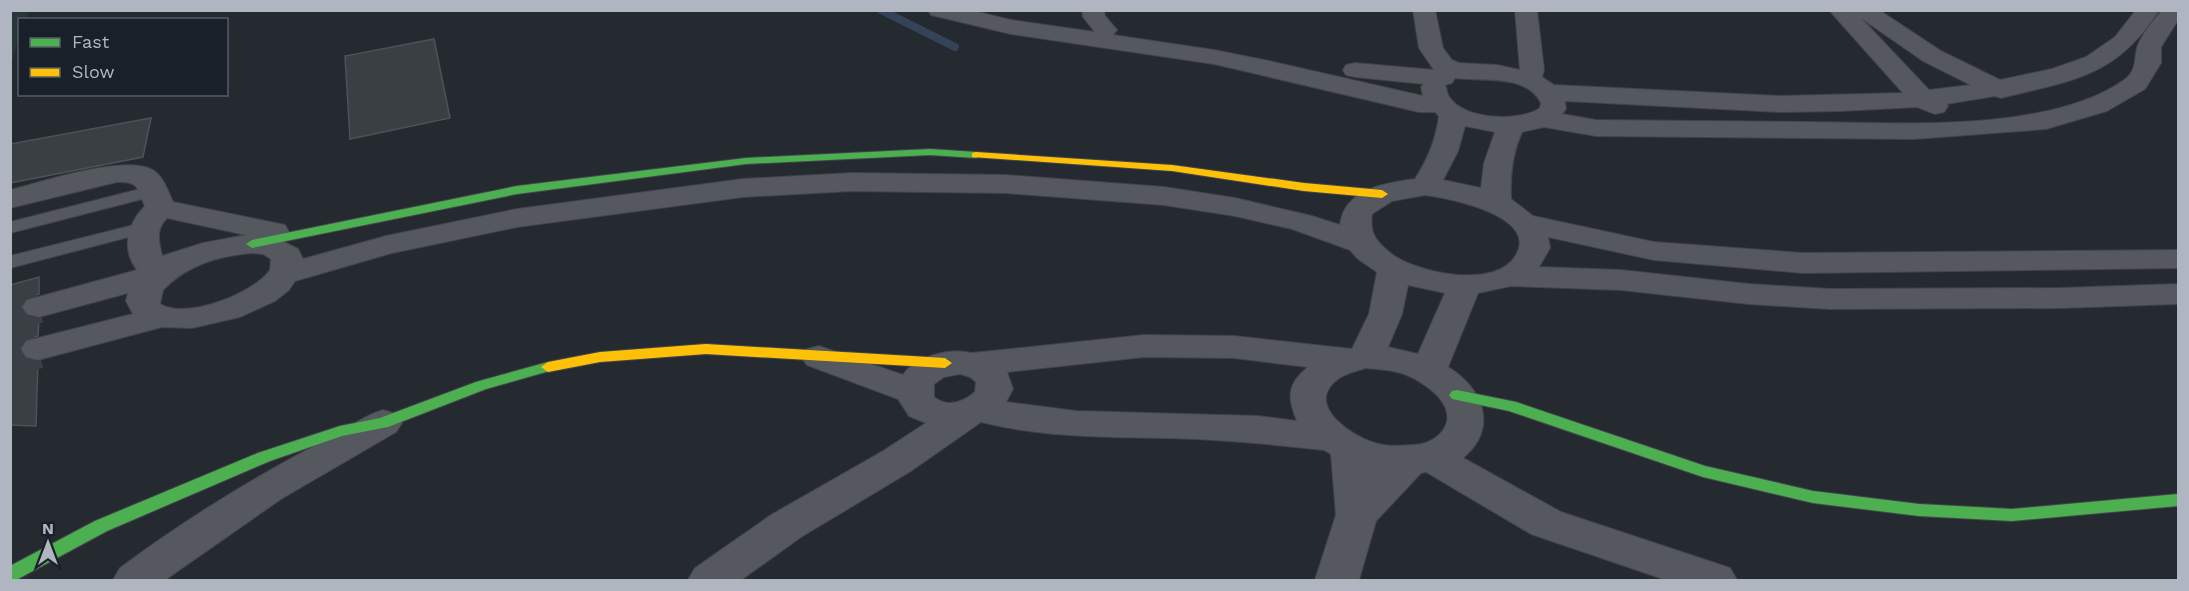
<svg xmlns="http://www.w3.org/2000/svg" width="2189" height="591" viewBox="0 0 2189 591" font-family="'Work Sans',sans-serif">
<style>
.green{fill:#273739}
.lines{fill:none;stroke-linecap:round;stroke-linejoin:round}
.stream{stroke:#344357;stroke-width:8}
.building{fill:#3a3f44;stroke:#4d5158;stroke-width:1.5}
.street-tunnel-far1{stroke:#3a3f46;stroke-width:32;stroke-dasharray:32 16;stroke-linecap:butt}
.street-tunnel{stroke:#3a3f46;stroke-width:39;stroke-dasharray:39 20;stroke-linecap:butt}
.lane-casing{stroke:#414549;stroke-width:2}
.street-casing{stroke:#414549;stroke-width:2}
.fast-casing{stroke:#43464d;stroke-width:2}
.slow-casing{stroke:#43464d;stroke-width:2}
.lane{fill:#55585e;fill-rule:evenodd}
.street{fill:#55585e;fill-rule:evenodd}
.fast{fill:#4caf50;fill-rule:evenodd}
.slow{fill:#ffc107;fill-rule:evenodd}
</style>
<rect width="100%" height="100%" fill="#252a30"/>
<!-- green -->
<path class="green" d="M 11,10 L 29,11 L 26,19 L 20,20 L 19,38 L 11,65 Z"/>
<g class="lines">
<!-- stream -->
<path class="stream" d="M 881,10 L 955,47"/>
</g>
<!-- building -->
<g class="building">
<path d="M 434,39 L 450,118 L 350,139 L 345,56 Z"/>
<path d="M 151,118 L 143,157 L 10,183 L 10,144 Z"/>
<path d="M 39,277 L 39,294 L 26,298 L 20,307 L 26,316 L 39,319 L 38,336 L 25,339 L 19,348 L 24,358 L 38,362 L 36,426 L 10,425 L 10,285 Z"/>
</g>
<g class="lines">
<!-- street-tunnel-far1 -->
<path class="street-tunnel-far1" d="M 10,315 L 39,307"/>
<!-- street-tunnel -->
<path class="street-tunnel" d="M 10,357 L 38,349"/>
<!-- lane casing -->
<g class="lane-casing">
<g id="lane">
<path d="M 152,186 L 158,187 L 161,191 L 158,195 L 10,233 L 10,222 Z"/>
<path d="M 142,223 L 148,224 L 151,228 L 148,232 L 10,268 L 10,256 Z"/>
</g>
</g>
<!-- street casing -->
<g class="street-casing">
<g id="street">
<path d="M 928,10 L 970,10 L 1011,20 L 1095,32 L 1083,17 L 1082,10 L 1104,10 L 1105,16 L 1117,30 L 1113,35 L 1214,50 L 1269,61 L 1423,96 L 1421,87 L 1424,84 L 1355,77 L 1346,75 L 1343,70 L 1346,65 L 1355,63 L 1434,70 L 1419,48 L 1413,10 L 1435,10 L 1443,48 L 1452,60 L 1459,63 L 1497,65 L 1520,70 L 1515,10 L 1537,10 L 1544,70 L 1542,77 L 1554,85 L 1781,96 L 1903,93 L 1829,10 L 1879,10 L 1941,51 L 2000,80 L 2052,69 L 2086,57 L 2115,37 L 2136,10 L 2159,10 C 2116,78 2072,80 2001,98 L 1995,96 L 1946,104 L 1948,106 L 1944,112 L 1935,114 L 1917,107 L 1840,111 L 1781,112 L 1565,101 L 1566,109 L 1562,114 L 1596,120 C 1667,121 1738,121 1809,122 C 1899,123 2049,133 2124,80 C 2137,71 2134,60 2137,48 C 2140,36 2154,20 2162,10 L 2178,10 L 2178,20 L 2161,47 L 2161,63 L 2145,89 L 2107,111 L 2046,129 L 1914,139 L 1596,136 L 1544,127 L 1522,132 C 1512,154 1510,175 1511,199 L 1533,216 L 1654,242 L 1803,253 L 2178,250 L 2178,268 L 1803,273 L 1654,260 L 1548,237 L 1550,248 L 1539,267 L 1621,270 L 1749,284 L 1830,289 L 2061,288 L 2178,284 L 2178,304 L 2061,308 L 1830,309 L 1749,304 L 1621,290 L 1511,286 L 1478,293 L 1448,367 C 1483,388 1499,428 1463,458 L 1561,512 L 1730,568 L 1737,580 L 1666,580 L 1531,534 L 1426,472 L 1421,473 L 1376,521 L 1359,580 L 1315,580 L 1336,515 L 1331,454 L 1324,450 C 1271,444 1217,439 1164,438 C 1102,437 1041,437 981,422 L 911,471 L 801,537 L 741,580 L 688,580 L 695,568 L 771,515 L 883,451 L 926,423 L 909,416 L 898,399 L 807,365 L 801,357 L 807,349 L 819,346 L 903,375 C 916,355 951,348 972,353 L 1144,335 L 1234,336 L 1352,349 L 1369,314 L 1377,272 L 1358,259 L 1350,250 L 1292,229 L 1235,216 L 1164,205 L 1006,193 L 851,191 L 743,197 L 517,227 L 392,253 L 295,281 L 289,290 L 275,301 L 240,317 L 192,328 L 162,327 L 38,360 L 26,357 L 21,349 L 26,341 L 133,314 L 126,301 L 128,293 L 39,317 L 27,314 L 22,307 L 27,300 L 137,270 C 121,249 127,224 145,206 C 137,188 139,181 117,182 L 10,208 L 10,190 C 42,182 125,154 153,170 C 163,176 168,191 173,202 L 285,225 L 289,232 L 285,239 L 280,240 L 298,249 L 303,259 L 386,236 L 517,209 L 743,179 L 851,173 L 1006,175 L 1164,187 L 1235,198 L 1312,216 L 1340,225 C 1344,189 1385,183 1415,179 C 1428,159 1436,139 1439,116 L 1435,112 L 1419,112 L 1214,64 L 1011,34 L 931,15 ZM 1861,18 L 1923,61 L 1971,85 L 1929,90 ZM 1455,78 C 1482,82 1526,73 1541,103 L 1540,108 C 1520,122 1465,120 1450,98 C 1447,95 1447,89 1445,85 L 1452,83 ZM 1465,126 L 1495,132 L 1484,163 L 1481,188 L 1443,180 L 1458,151 ZM 1425,195 C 1447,198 1539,215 1516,255 C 1496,290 1419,273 1393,255 C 1377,243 1369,234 1372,214 L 1392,201 ZM 167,218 L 246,235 L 203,243 L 162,256 C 159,241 155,230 167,218 ZM 252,253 L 263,254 L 271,259 L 270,270 C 253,294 186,320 160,304 L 163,290 C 187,265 218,256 252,253 ZM 1408,285 L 1445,293 L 1418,354 L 1388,347 L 1402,314 ZM 1144,357 L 1234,358 L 1308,367 C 1287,384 1287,397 1297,421 L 1258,416 L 1076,411 L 1006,402 L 1013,389 L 1007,372 ZM 1366,368 C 1384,370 1399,370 1415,379 C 1425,385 1437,393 1443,403 C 1457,426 1434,445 1413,445 C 1398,446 1385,447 1372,442 C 1353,436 1313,410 1330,387 C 1338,375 1353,372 1366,368 ZM 960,374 L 970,377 L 976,382 L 975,392 C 963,402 948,408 934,397 L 934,384 L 944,377 Z"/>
<path d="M 383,410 L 396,414 L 402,423 L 396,432 L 281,499 L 165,580 L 113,580 L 120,568 C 186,519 254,477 326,440 C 345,430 363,416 383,410 Z"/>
</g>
</g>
<!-- fast casing -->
<g class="fast-casing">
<g id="fast">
<path d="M 930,149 L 976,152 L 982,155 L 976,158 L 930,155 L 746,164 L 517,194 L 252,248 L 246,244 L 252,240 L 517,186 L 746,158 Z"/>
<path d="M 548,362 L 553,364 L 555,367 L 553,370 L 486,389 L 388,427 L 342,436 L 270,461 L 107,531 L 16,580 L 10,580 L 10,566 L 95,521 L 258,453 L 340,426 L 380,418 L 476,382 Z"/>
<path d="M 1457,390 L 1516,402 L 1705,466 L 1813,491 L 1919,504 L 2012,509 L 2178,494 L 2178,506 L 2012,521 L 1919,516 L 1813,503 L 1703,477 L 1509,411 L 1452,399 L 1449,395 L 1452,391 Z"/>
</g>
</g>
<!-- slow casing -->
<g class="slow-casing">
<g id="slow">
<path d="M 976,152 L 1172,165 L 1304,183 L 1382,190 L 1388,194 L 1382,198 L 1304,191 L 1172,171 L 972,157 L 972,153 Z"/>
<path d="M 706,344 L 945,358 L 952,363 L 945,368 L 706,354 L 600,362 L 548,372 L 541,367 L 548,362 L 600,352 Z"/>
</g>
</g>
<!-- lane -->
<use href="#lane" class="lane"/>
<!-- street -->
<use href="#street" class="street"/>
<!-- fast -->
<use href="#fast" class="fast"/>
<!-- slow -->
<use href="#slow" class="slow"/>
</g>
<!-- border -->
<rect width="2189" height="591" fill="none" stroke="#afb6c2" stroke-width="24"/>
<!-- legend -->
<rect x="18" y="18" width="210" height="78" fill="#1a202a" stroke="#565c67" stroke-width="1.5"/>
<rect x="30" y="38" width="30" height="9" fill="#4caf50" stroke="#565c67" stroke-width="1.5"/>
<text x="72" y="48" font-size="18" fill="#afb6c2">Fast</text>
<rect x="30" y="68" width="30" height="9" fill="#ffc107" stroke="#565c67" stroke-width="1.5"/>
<text x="72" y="78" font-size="18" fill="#afb6c2">Slow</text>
<!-- north arrow -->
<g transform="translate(48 543)" stroke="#1a202a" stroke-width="4.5" paint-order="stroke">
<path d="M0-4.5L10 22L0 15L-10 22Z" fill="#afb6c2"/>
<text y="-9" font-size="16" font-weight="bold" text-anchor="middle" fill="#afb6c2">N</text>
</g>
</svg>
